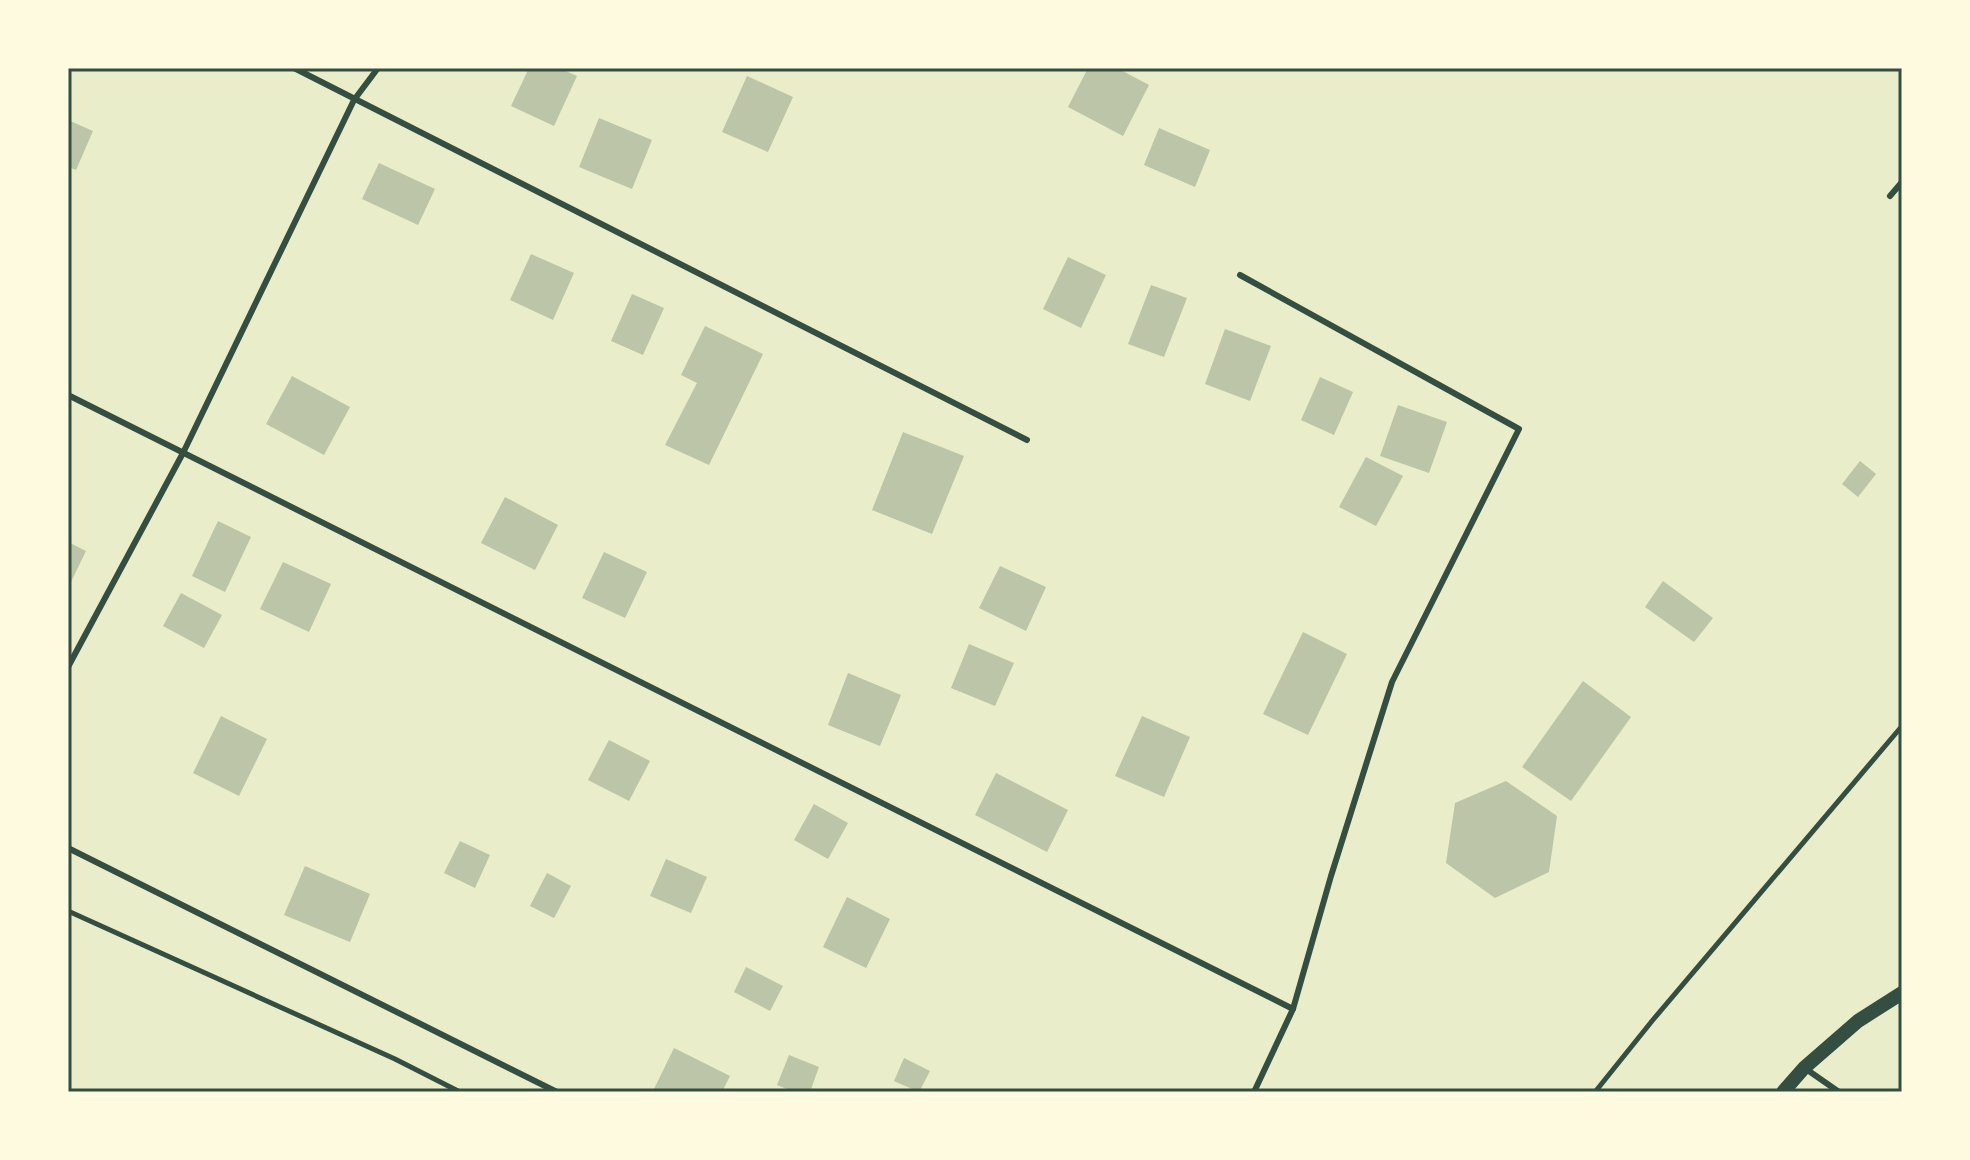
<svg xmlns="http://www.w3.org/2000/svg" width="1970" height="1160" viewBox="0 0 1970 1160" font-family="Raleway,sans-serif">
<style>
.building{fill:#bcc5a7}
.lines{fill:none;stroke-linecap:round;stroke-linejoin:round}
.path{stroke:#344e41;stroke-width:5}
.service{stroke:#344e41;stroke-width:6}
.tertiary{stroke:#344e41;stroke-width:14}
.neatline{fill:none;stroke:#344e41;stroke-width:3}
</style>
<rect width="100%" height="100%" fill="#e9edc9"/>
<!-- building -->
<g class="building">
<path d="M 529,68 L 559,68 L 577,76 L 554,126 L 511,106 Z"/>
<path d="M 1088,68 L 1117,68 L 1149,85 L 1123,136 L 1068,107 Z"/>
<path d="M 747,76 L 793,97 L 768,152 L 722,132 Z"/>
<path d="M 599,118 L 652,140 L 632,189 L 579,167 Z"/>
<path d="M 68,120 L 93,131 L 76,170 L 68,167 Z"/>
<path d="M 1159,128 L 1210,150 L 1195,187 L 1144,165 Z"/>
<path d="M 379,163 L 435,189 L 418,225 L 362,199 Z"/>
<path d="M 531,254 L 574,273 L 553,320 L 510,300 Z"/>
<path d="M 1068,257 L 1106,275 L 1081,328 L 1043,309 Z"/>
<path d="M 1151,285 L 1187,298 L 1164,357 L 1128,344 Z"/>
<path d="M 632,294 L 664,308 L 643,355 L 611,341 Z"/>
<path d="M 705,326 L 763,354 L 709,465 L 665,445 L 697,383 L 681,375 Z"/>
<path d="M 1225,329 L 1271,346 L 1250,401 L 1205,384 Z"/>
<path d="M 292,376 L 350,407 L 324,455 L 266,424 Z"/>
<path d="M 1320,377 L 1353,392 L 1334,435 L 1301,420 Z"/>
<path d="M 1398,405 L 1447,422 L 1429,473 L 1380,456 Z"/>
<path d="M 903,432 L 964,456 L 932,534 L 872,510 Z"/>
<path d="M 1366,457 L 1403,476 L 1376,526 L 1339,507 Z"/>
<path d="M 1860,461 L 1876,474 L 1858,497 L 1842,484 Z"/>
<path d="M 505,497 L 558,525 L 535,570 L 481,543 Z"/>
<path d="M 218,521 L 251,537 L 225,592 L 192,576 Z"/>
<path d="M 68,542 L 86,551 L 68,588 Z"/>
<path d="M 604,552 L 647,572 L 625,618 L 582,598 Z"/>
<path d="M 283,562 L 331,584 L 309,632 L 260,609 Z"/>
<path d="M 1000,566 L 1046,587 L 1026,631 L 979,608 Z"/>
<path d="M 1663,581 L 1713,618 L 1694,642 L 1645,607 Z"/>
<path d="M 181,593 L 222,615 L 204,648 L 163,626 Z"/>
<path d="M 1303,632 L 1347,654 L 1308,735 L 1263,714 Z"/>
<path d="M 969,644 L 1014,663 L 995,706 L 951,688 Z"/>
<path d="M 848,673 L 901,695 L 880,746 L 828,725 Z"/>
<path d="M 1583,681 L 1631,717 L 1571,801 L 1522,767 Z"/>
<path d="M 221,716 L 267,739 L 239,796 L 193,773 Z"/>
<path d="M 1142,716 L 1190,737 L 1164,797 L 1115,776 Z"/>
<path d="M 609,740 L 650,761 L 629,801 L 588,780 Z"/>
<path d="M 996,773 L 1068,810 L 1047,852 L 975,815 Z"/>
<path d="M 1506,781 L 1557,816 L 1549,872 L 1495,898 L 1446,863 L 1455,803 Z"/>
<path d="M 814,804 L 848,823 L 828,859 L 794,840 Z"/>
<path d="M 460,841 L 490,855 L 475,888 L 444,873 Z"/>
<path d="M 666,859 L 707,877 L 691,913 L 650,896 Z"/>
<path d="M 305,866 L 370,894 L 350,942 L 284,915 Z"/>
<path d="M 547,873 L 571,886 L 554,918 L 530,906 Z"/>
<path d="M 847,897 L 890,919 L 866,968 L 823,947 Z"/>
<path d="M 746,967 L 783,986 L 770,1011 L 734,992 Z"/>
<path d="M 674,1048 L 730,1076 L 722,1092 L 653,1091 Z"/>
<path d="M 789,1055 L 819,1067 L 810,1092 L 794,1092 L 777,1085 Z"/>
<path d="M 904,1058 L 930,1071 L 919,1092 L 894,1081 Z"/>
</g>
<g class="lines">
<!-- path -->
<g class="path">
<path d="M 68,911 L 395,1059 L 460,1092"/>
<path d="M 1595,1092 L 1652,1021 L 1902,726"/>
</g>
<!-- service -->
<g class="service">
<path d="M 294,68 L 1027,440"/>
<path d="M 1890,196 L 1902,182"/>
<path d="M 1240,275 L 1519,429 L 1392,682 L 1331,876 L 1293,1009 L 1254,1092"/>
<path d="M 68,395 L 1293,1009"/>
<path d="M 68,667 L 183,453 L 354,100 L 378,68"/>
<path d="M 68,848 L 557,1092"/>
<path d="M 1806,1069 L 1839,1092"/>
</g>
<!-- tertiary -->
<path class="tertiary" d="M 1783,1092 L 1804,1068 L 1858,1021 L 1902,993"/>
</g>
<!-- border -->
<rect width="1970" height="1160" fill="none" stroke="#fefae0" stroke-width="140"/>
<rect x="70" y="70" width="1830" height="1020" class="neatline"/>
</svg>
